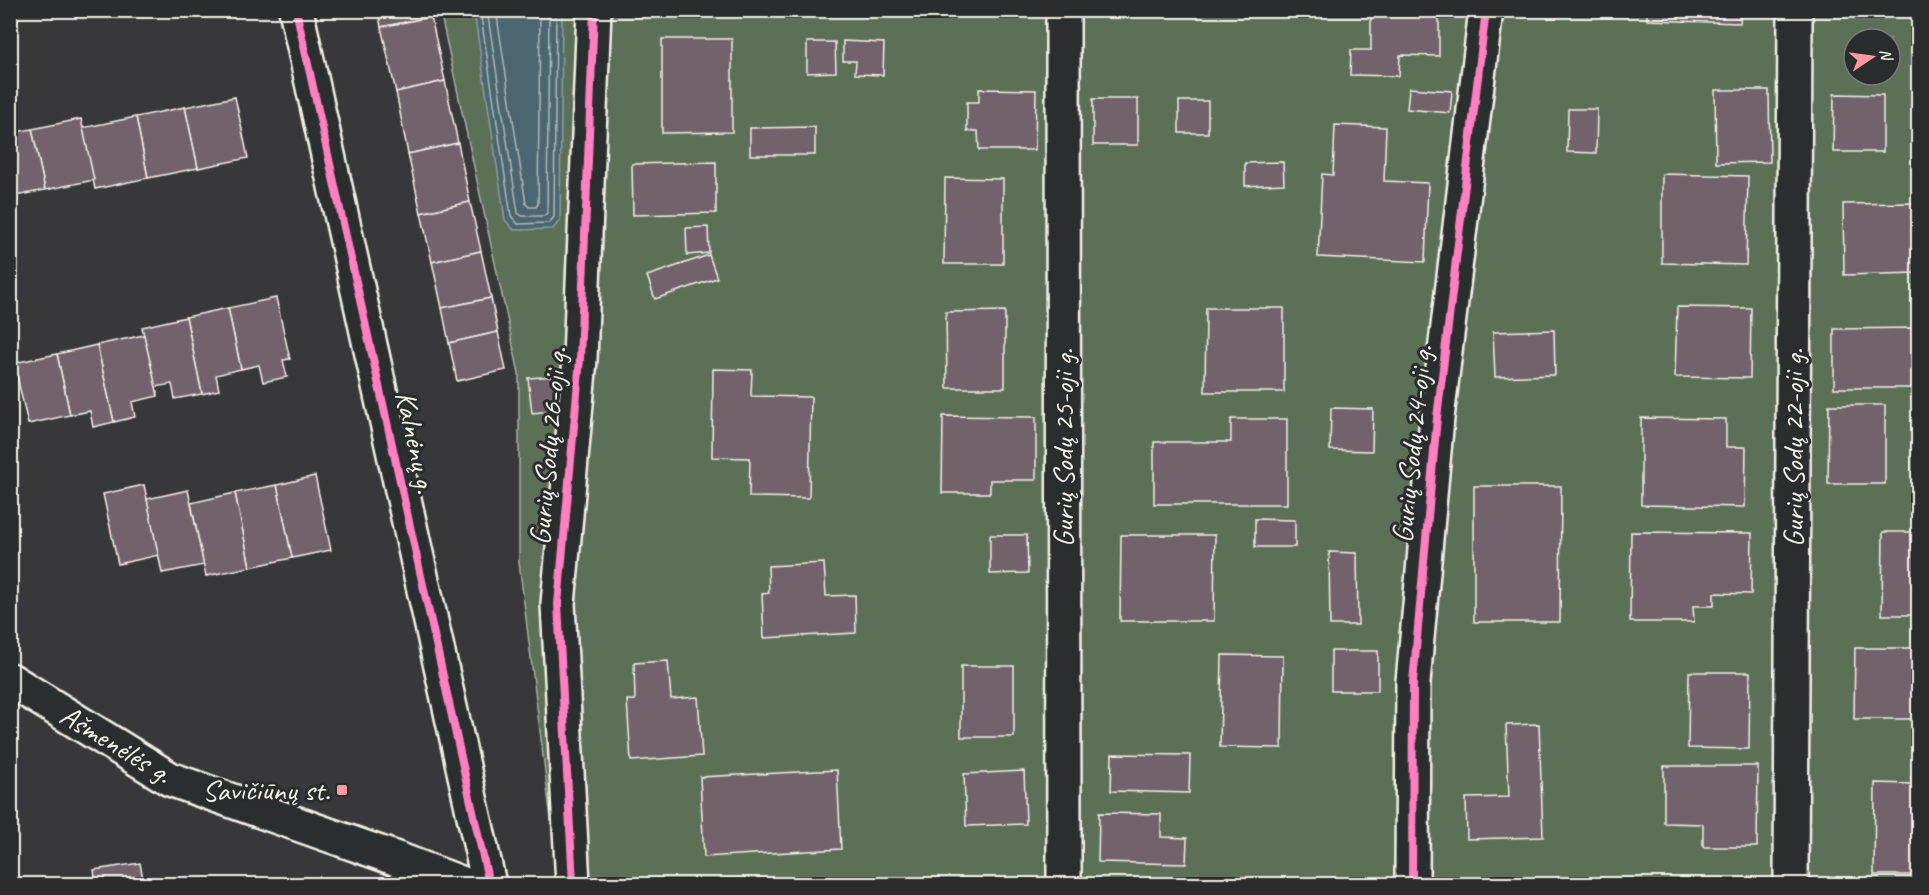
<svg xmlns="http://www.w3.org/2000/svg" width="1929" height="895" viewBox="0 0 1929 895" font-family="Caveat,sans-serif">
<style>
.green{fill:#5c6f58;stroke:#a8b0a0;stroke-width:1.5;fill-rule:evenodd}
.water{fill:#4b6670;stroke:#8f9ea0;stroke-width:1.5}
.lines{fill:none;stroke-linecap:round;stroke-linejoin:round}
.shore{stroke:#b0b9b8;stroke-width:1.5}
.building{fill:#72626c;stroke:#f4f1e8;stroke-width:1.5}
.street-casing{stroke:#f4f1e8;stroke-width:38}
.street{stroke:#2a2d2e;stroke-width:33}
.cycleway-casing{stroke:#2a2d2e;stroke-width:11}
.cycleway{stroke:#ff80c0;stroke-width:8}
.poi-dot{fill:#ff9aa2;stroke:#2a2d2e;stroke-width:2}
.labels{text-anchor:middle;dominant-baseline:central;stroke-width:6;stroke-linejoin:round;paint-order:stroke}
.street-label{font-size:30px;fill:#f4f1e8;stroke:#2a2d2e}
.poi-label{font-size:30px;fill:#f4f1e8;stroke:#2a2d2e;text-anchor:end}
</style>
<rect width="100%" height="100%" fill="#38383a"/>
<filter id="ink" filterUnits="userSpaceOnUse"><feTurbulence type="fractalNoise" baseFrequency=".0167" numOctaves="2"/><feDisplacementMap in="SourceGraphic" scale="12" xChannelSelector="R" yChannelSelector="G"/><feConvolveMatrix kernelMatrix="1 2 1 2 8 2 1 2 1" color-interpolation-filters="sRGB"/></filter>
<g filter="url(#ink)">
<!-- green -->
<path class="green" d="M 440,11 L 1918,11 L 1918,884 L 559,884 L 519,562 L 519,373 ZM 1854,39 L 1890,39 L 1890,75 L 1854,75 Z"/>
<!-- water -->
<path class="water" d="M 474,11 L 562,11 L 560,220 L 553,229 L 514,230 L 505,220 Z"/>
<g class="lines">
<!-- shore -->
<g class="shore">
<path d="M 480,10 L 511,216 L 518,224 L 549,223 L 554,217 L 556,10"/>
<path d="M 487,10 L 518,213 L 522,216 L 544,216 L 547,213 L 549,10"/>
<path d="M 496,10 L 526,204 L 529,207 L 536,207 L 538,204 L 540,10"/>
</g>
</g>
<!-- building -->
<g class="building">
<path d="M 378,10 L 429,10 L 431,17 L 381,27 Z"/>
<rect x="974" y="10" width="40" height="3"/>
<path d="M 1371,10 L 1439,10 L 1439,56 L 1400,55 L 1399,76 L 1350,75 L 1351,50 L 1371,50 Z"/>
<path d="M 1647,10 L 1741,10 L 1740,23 L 1647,20 Z"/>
<path d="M 1831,10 L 1888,10 L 1888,12 Z"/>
<path d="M 431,17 L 445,81 L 396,92 L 381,27 Z"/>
<path d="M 662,39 L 732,39 L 732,132 L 662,133 Z"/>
<path d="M 843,41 L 884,43 L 883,75 L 855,74 L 856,61 L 843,61 Z"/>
<path d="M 807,42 L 835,42 L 836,72 L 807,73 Z"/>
<path d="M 445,81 L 458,143 L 408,154 L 396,92 Z"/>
<path d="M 1409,88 L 1452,91 L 1450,113 L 1407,109 Z"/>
<path d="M 979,89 L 1036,90 L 1035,150 L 979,150 L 978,131 L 967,131 L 967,102 L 979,102 Z"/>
<path d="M 1715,90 L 1769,90 L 1770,162 L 1716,163 Z"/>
<path d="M 1834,94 L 1883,95 L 1883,152 L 1833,152 Z"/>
<path d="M 235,97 L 248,158 L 198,168 L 185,107 Z"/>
<rect x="1093" y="99" width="45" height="46"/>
<rect x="1179" y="101" width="29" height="32"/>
<path d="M 185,107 L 198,168 L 148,178 L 136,117 Z"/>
<path d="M 1568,109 L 1597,109 L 1596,153 L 1567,152 Z"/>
<path d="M 136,117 L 148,178 L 95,189 L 82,128 Z"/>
<path d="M 81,119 L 94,180 L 45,190 L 32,129 Z"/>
<path d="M 1335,125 L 1386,127 L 1384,181 L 1428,183 L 1425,262 L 1318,257 L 1322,174 L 1333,175 Z"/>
<path d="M 815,127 L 815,155 L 750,155 L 750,128 Z"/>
<path d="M 32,129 L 45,190 L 10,197 L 10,133 Z"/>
<path d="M 458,143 L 470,202 L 421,213 L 408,154 Z"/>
<path d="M 716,162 L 716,213 L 633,215 L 632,164 Z"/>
<path d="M 1283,162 L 1284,184 L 1245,186 L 1245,163 Z"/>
<path d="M 1662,174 L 1748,176 L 1746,265 L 1662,263 Z"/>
<path d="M 945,178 L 1003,179 L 1003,264 L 944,264 Z"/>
<path d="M 470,202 L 481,251 L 432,262 L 421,213 Z"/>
<path d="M 1918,203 L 1918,273 L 1844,275 L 1843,204 Z"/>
<path d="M 708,227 L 709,253 L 687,255 L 686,228 Z"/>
<path d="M 481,251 L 491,298 L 442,308 L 432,262 Z"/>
<path d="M 709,255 L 717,278 L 655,299 L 647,276 Z"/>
<path d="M 276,298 L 290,359 L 283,360 L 287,377 L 263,382 L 259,365 L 241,369 L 228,308 Z"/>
<path d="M 491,298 L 498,332 L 449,343 L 442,308 Z"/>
<path d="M 1677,307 L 1751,308 L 1750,378 L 1675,377 Z"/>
<path d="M 228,308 L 241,369 L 216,375 L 219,390 L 202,394 L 186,317 Z"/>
<path d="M 1206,308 L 1284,308 L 1284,392 L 1205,392 Z"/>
<path d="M 1005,311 L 1005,388 L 947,388 L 946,312 Z"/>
<path d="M 186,317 L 202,394 L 175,399 L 172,384 L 155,387 L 142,327 Z"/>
<path d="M 1918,328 L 1918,388 L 1834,388 L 1834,329 Z"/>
<path d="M 1554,330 L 1555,375 L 1495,377 L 1493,332 Z"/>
<path d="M 498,332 L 506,370 L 457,381 L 449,343 Z"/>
<path d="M 144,335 L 158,396 L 132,402 L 135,417 L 114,422 L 97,345 Z"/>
<path d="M 97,345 L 114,422 L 93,427 L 90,411 L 70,415 L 57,354 Z"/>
<path d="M 57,354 L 70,415 L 28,424 L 14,363 Z"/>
<path d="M 713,369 L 752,370 L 751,396 L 811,397 L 809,498 L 749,497 L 750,458 L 712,457 Z"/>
<path d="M 556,376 L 560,410 L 532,413 L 528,378 Z"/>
<path d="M 1829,405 L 1885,405 L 1885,484 L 1828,484 Z"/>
<path d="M 1331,408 L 1373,409 L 1372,451 L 1330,450 Z"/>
<path d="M 943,416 L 1036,417 L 1036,480 L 990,480 L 990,493 L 942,493 Z"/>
<path d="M 1641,418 L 1726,419 L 1726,447 L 1746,447 L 1745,507 L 1641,505 Z"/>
<path d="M 1231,419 L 1287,419 L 1287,504 L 1154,504 L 1154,442 L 1231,442 Z"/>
<path d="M 315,476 L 331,550 L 292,558 L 277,485 Z"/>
<path d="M 144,485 L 159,555 L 118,564 L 103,494 Z"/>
<path d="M 277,485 L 292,558 L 250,567 L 235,493 Z"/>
<path d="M 1474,486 L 1561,486 L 1560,622 L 1474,622 Z"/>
<path d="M 188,490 L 204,565 L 162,573 L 147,499 Z"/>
<path d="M 235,493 L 250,567 L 206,576 L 191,503 Z"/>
<path d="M 1255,519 L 1295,520 L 1295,547 L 1255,547 Z"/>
<path d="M 1631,532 L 1752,533 L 1751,594 L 1714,593 L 1714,606 L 1693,606 L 1694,622 L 1630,622 Z"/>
<path d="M 1883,532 L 1918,532 L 1918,615 L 1882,615 Z"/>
<path d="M 990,535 L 1027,535 L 1028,573 L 990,574 Z"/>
<path d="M 1121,535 L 1215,535 L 1214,621 L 1120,621 Z"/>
<path d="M 1329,552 L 1357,553 L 1358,625 L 1330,625 Z"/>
<path d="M 824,563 L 826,596 L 855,595 L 856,633 L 764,638 L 762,594 L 769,593 L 768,566 Z"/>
<path d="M 1855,648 L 1918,648 L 1918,719 L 1854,719 Z"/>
<rect x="1331" y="651" width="47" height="40"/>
<path d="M 1222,655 L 1283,656 L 1282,748 L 1220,747 Z"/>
<path d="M 668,661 L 671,699 L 698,697 L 702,756 L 631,761 L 627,700 L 635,700 L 634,663 Z"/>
<rect x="961" y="666" width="53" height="71"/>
<path d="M 1689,672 L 1750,672 L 1749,749 L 1688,748 Z"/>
<path d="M 1539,724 L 1543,837 L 1467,839 L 1466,798 L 1509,797 L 1506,725 Z"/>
<path d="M 1112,754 L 1190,755 L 1189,793 L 1111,791 Z"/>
<path d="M 1664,766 L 1758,766 L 1757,847 L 1703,847 L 1703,824 L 1664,823 Z"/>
<path d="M 837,770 L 841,849 L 704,857 L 700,777 Z"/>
<path d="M 1024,771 L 1026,824 L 966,826 L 964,774 Z"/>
<path d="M 1911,777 L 1918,777 L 1918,875 L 1874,875 L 1875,783 L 1912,784 Z"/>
<path d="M 1099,813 L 1161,814 L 1161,837 L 1187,838 L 1186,864 L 1098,862 Z"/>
<path d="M 140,863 L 144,884 L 96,884 L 94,870 Z"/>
<path d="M 10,865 L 14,884 L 10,884 Z"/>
</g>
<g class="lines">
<!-- street casing -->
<g class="street-casing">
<g id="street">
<path d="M 296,10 L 489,884"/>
<path d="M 1063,10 L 1064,884"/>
<path d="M 10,680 L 170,779 L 397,859 L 463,884"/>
<path d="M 573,884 L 558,604 L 580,359 L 594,10"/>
<path d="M 1412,884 L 1413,682 L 1437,418 L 1486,10"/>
<path d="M 1791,884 L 1795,10"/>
</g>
</g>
<!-- street -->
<use href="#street" class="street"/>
<!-- cycleway casing -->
<g class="cycleway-casing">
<g id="cycleway">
<path d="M 296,10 L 489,884"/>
<path d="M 573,884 L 558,604 L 580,359 L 594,10"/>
<path d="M 1412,884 L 1413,682 L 1437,418 L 1486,10"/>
</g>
</g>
<!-- cycleway -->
<use href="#cycleway" class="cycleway"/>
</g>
</g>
<!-- markers -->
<rect class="poi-dot" x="336" y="784" width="12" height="12" rx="3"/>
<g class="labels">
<!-- street labels -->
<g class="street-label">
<text transform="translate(416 442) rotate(78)">Kalnėnų g.</text>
<text transform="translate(1412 444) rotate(-84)">Gurių Sodų 24-oji g.</text>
<text transform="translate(548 446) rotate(-85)">Gurių Sodų 26-oji g.</text>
<text transform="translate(1063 448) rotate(-90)">Gurių Sodų 25-oji g.</text>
<text transform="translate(1793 448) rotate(-90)">Gurių Sodų 22-oji g.</text>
<text transform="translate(116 744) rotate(31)">Ašmenėlės g.</text>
</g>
<!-- poi labels -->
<g class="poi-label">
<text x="330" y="790">Savičiūnų st.</text>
</g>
</g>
<!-- margin -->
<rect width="1929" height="895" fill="none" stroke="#2a2d2e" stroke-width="36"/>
<rect x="18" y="18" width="1893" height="859" fill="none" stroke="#f4f1e8" stroke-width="2" filter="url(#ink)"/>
<!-- north arrow -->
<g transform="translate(1872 57) rotate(77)"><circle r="28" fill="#2a2d2e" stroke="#7b7b78" stroke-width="1.5"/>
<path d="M0-4.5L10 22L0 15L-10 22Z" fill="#ff9aa2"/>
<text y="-9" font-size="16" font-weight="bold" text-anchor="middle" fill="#f4f1e8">N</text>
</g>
</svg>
